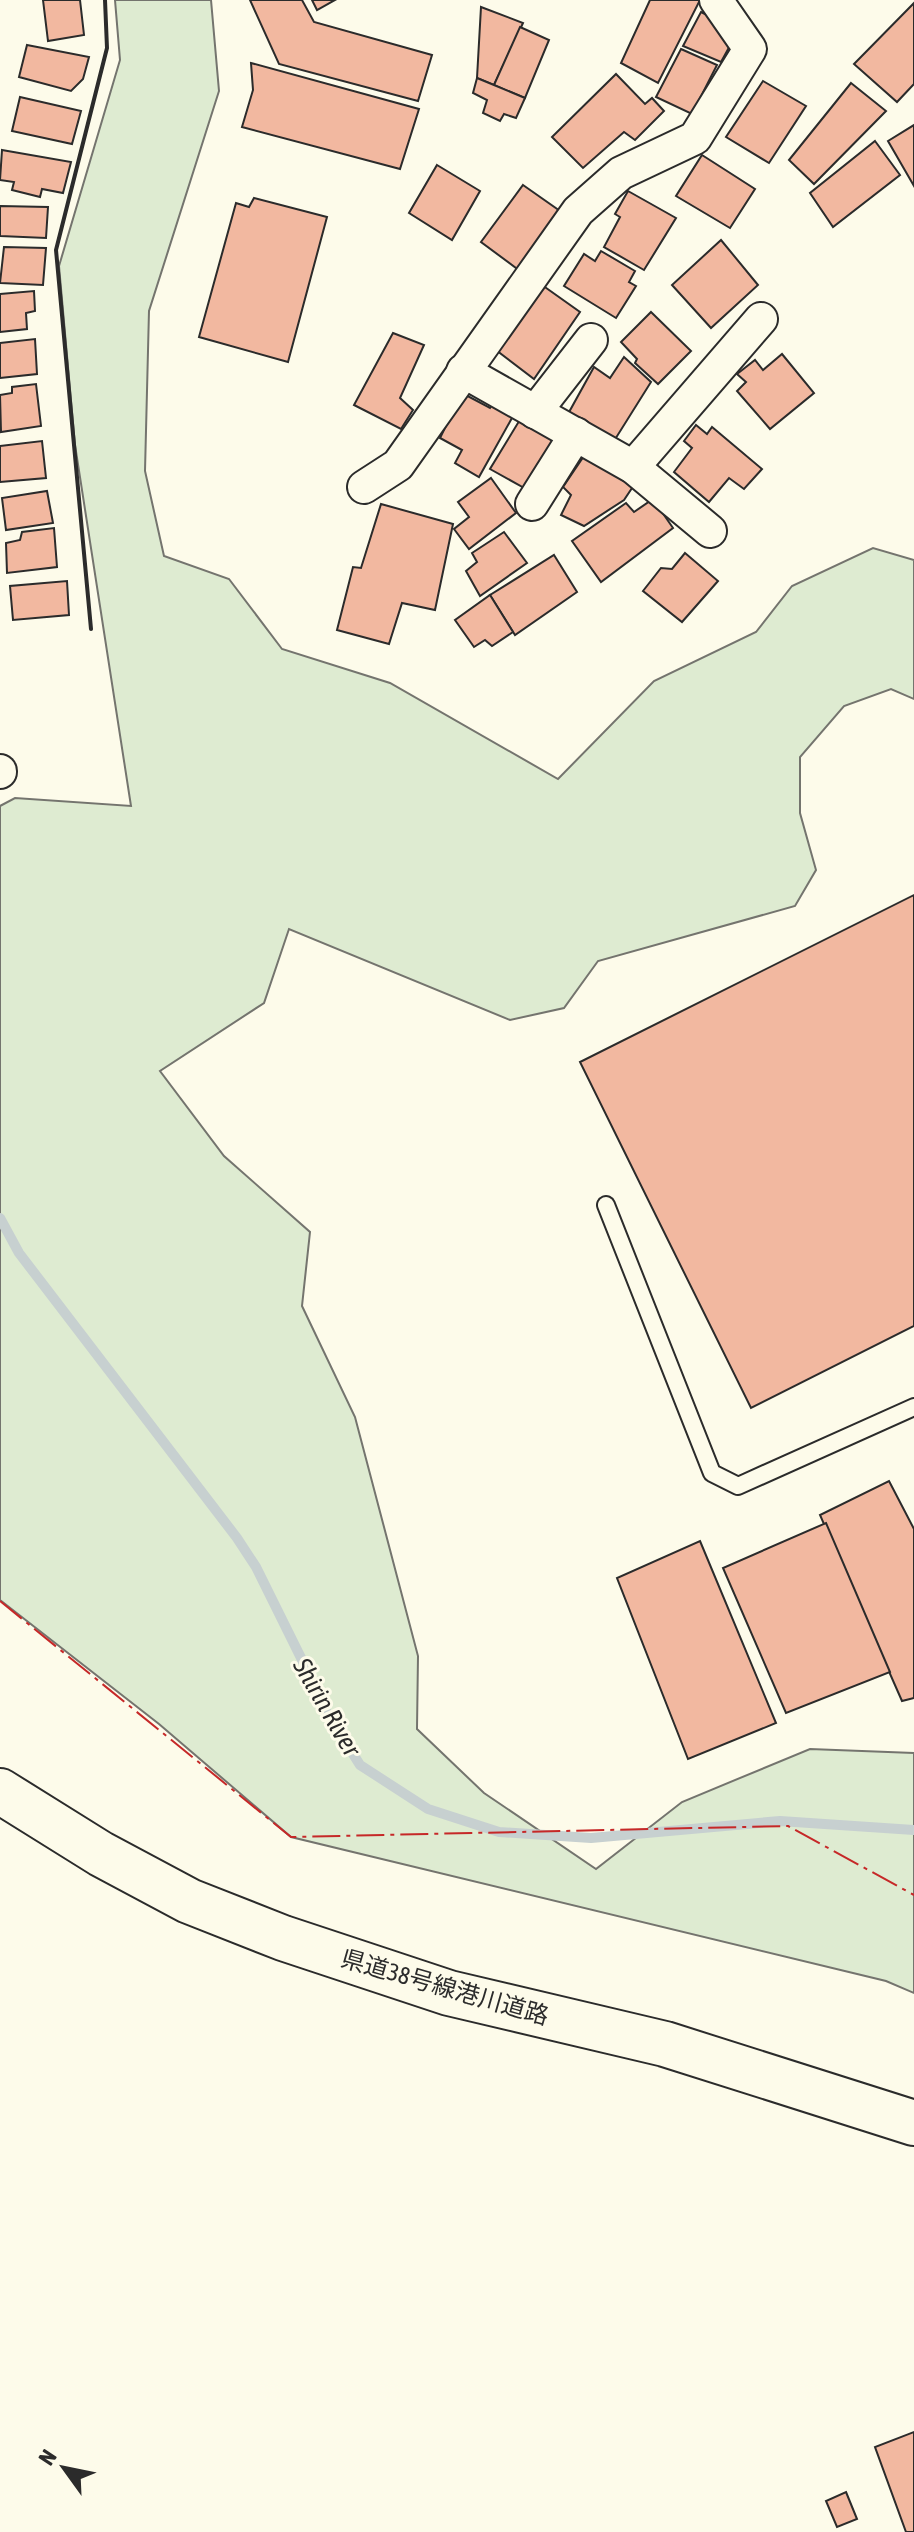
<svg xmlns="http://www.w3.org/2000/svg" width="914" height="2532" viewBox="0 0 914 2532" font-family="'Asap Condensed','Noto Sans JP',sans-serif">
<style>
.green{fill:#deebd1;stroke:#74746e;stroke-width:2}
.lines{fill:none;stroke-linecap:round;stroke-linejoin:round}
.stream{stroke:#c7d0d0;stroke-width:10}
.building{fill:#f2b8a0;stroke:#2b2b2b;stroke-width:2}
.service-casing{stroke:#2b2b2b;stroke-width:20}
.minor-casing{stroke:#2b2b2b;stroke-width:36}
.primary-casing{stroke:#2b2b2b;stroke-width:48}
.service{stroke:#fdfbea;stroke-width:16}
.minor{stroke:#fdfbea;stroke-width:32}
.primary{stroke:#fdfbea;stroke-width:44}
.wall{stroke:#2b2b2b;stroke-width:4}
.power{stroke:#c62828;stroke-width:2;stroke-dasharray:28 6 4 6;stroke-linecap:butt}
.labels{text-anchor:middle;dominant-baseline:central;stroke-width:6;stroke-linejoin:round;paint-order:stroke}
.street-label{font-size:24px;fill:#2b2b2b;stroke:#fdfbea}
.water-label{font-size:26px;font-style:italic;fill:#2b2b2b;stroke:#fdfbea}
</style>
<rect width="100%" height="100%" fill="#fdfbea"/>
<!-- green -->
<path class="green" d="M 115,0 L 211,0 L 219,91 L 149,311 L 145,471 L 164,556 L 229,579 L 282,649 L 390,683 L 558,779 L 654,681 L 756,632 L 792,586 L 873,548 L 914,560 L 914,699 L 891,689 L 844,706 L 800,757 L 800,813 L 816,870 L 795,906 L 598,961 L 564,1008 L 510,1020 L 289,929 L 264,1003 L 160,1071 L 224,1156 L 310,1232 L 302,1306 L 355,1417 L 418,1656 L 417,1729 L 484,1793 L 596,1869 L 682,1802 L 810,1749 L 914,1753 L 914,1993 L 886,1981 L 291,1837 L 159,1724 L 0,1600 L 0,806 L 15,798 L 131,806 L 75,445 L 59,266 L 120,60 Z"/>
<g class="lines">
<!-- stream -->
<path class="stream" d="M 0,1218 L 19,1253 L 237,1538 L 256,1567 L 306,1668 L 310,1686 L 360,1765 L 428,1809 L 499,1832 L 591,1838 L 780,1821 L 914,1830"/>
</g>
<!-- building -->
<g class="building">
<path d="M 43,0 L 80,0 L 84,35 L 48,41 Z"/>
<path d="M 250,0 L 302,0 L 314,22 L 432,55 L 418,101 L 279,64 Z"/>
<path d="M 312,0 L 335,0 L 317,10 Z"/>
<path d="M 650,0 L 700,0 L 658,83 L 621,63 Z"/>
<path d="M 914,3 L 914,84 L 897,102 L 854,64 Z"/>
<path d="M 481,7 L 523,23 L 494,85 L 477,78 Z"/>
<path d="M 701,12 L 711,17 L 732,42 L 721,62 L 683,46 Z"/>
<path d="M 520,27 L 549,40 L 525,98 L 494,85 Z"/>
<path d="M 27,45 L 89,57 L 83,79 L 71,91 L 19,77 Z"/>
<path d="M 681,49 L 717,65 L 692,114 L 656,97 Z"/>
<path d="M 251,63 L 419,109 L 400,169 L 242,127 L 253,90 Z"/>
<path d="M 616,74 L 645,104 L 652,98 L 664,111 L 635,140 L 624,132 L 583,168 L 552,137 Z"/>
<path d="M 477,78 L 525,98 L 516,118 L 504,114 L 500,121 L 483,113 L 487,100 L 473,93 Z"/>
<path d="M 763,81 L 806,106 L 769,163 L 726,137 Z"/>
<path d="M 851,83 L 886,111 L 814,184 L 789,160 Z"/>
<path d="M 20,97 L 81,111 L 72,144 L 12,131 Z"/>
<path d="M 914,125 L 914,186 L 888,141 Z"/>
<path d="M 875,141 L 900,175 L 833,227 L 810,193 Z"/>
<path d="M 2,150 L 71,162 L 63,193 L 42,189 L 40,197 L 12,190 L 14,182 L 0,180 Z"/>
<path d="M 702,155 L 755,189 L 730,228 L 676,196 Z"/>
<path d="M 437,165 L 480,191 L 452,240 L 409,213 Z"/>
<path d="M 523,185 L 560,211 L 520,271 L 481,242 Z"/>
<path d="M 628,191 L 676,218 L 644,270 L 604,247 L 620,217 L 615,214 Z"/>
<path d="M 254,198 L 327,217 L 288,362 L 199,337 L 236,203 L 249,207 Z"/>
<path d="M 0,206 L 48,207 L 46,238 L 0,236 Z"/>
<path d="M 721,240 L 758,285 L 711,328 L 672,285 Z"/>
<path d="M 4,247 L 46,248 L 43,285 L 0,283 Z"/>
<path d="M 601,251 L 635,271 L 629,282 L 636,286 L 616,318 L 564,286 L 584,254 L 595,261 Z"/>
<path d="M 542,285 L 580,312 L 534,379 L 496,350 Z"/>
<path d="M 34,291 L 35,311 L 26,313 L 27,329 L 0,332 L 0,294 Z"/>
<path d="M 651,312 L 691,351 L 658,384 L 635,363 L 637,359 L 621,342 Z"/>
<path d="M 393,333 L 424,345 L 400,398 L 413,410 L 401,429 L 354,405 Z"/>
<path d="M 35,339 L 37,374 L 0,378 L 0,343 Z"/>
<path d="M 782,354 L 814,393 L 770,429 L 737,391 L 746,382 L 737,374 L 755,360 L 763,370 Z"/>
<path d="M 624,357 L 651,382 L 614,441 L 568,414 L 594,367 L 610,378 Z"/>
<path d="M 36,384 L 41,426 L 1,432 L 0,395 L 12,393 L 12,387 Z"/>
<path d="M 462,393 L 490,408 L 496,398 L 517,409 L 479,477 L 455,463 L 462,450 L 440,438 Z"/>
<path d="M 524,413 L 558,433 L 526,489 L 490,469 Z"/>
<path d="M 696,425 L 707,434 L 712,427 L 762,469 L 744,489 L 729,478 L 709,502 L 674,472 L 692,448 L 684,441 Z"/>
<path d="M 42,441 L 46,478 L 0,482 L 0,446 Z"/>
<path d="M 588,450 L 636,482 L 624,500 L 584,526 L 561,515 L 571,495 L 563,487 Z"/>
<path d="M 491,478 L 516,513 L 469,549 L 454,529 L 469,517 L 458,502 Z"/>
<path d="M 47,491 L 53,523 L 6,530 L 2,498 Z"/>
<path d="M 653,499 L 673,528 L 601,582 L 572,541 L 626,503 L 634,512 Z"/>
<path d="M 381,504 L 453,524 L 435,610 L 402,603 L 389,644 L 337,630 L 353,567 L 361,568 Z"/>
<path d="M 54,528 L 57,567 L 7,573 L 6,543 L 20,540 L 22,532 Z"/>
<path d="M 504,532 L 527,563 L 480,596 L 466,571 L 477,562 L 472,553 Z"/>
<path d="M 685,553 L 718,581 L 682,622 L 643,591 L 661,568 L 672,569 Z"/>
<path d="M 554,555 L 577,592 L 515,635 L 490,595 Z"/>
<path d="M 67,581 L 69,615 L 13,620 L 10,586 Z"/>
<path d="M 490,595 L 513,632 L 492,646 L 485,640 L 474,647 L 455,620 Z"/>
<path d="M 914,895 L 914,1326 L 751,1408 L 580,1062 Z"/>
<path d="M 889,1481 L 914,1529 L 914,1698 L 902,1701 L 820,1515 Z"/>
<path d="M 826,1523 L 890,1672 L 786,1713 L 723,1568 Z"/>
<path d="M 700,1541 L 776,1723 L 688,1759 L 617,1578 Z"/>
<path d="M 914,2432 L 914,2532 L 906,2532 L 875,2447 Z"/>
<path d="M 846,2492 L 857,2519 L 837,2527 L 826,2501 Z"/>
</g>
<g class="lines">
<!-- service casing -->
<g class="service-casing">
<path id="service" d="M 606,1205 L 712,1473 L 738,1486 L 914,1407"/>
</g>
<!-- minor casing -->
<g class="minor-casing">
<g id="minor">
<path d="M 463,371 L 633,467 L 710,531"/>
<path d="M 535,412 L 591,340"/>
<path d="M 633,467 L 761,319"/>
<path d="M 364,487 L 398,465 L 578,211 L 621,173 L 695,138 L 750,49 L 716,0"/>
<path d="M 532,504 L 576,434"/>
<path d="M 0,771 L 0,772"/>
</g>
</g>
<!-- primary casing -->
<g class="primary-casing">
<path id="primary" d="M 0,1791 L 101,1854 L 189,1901 L 283,1938 L 449,1993 L 665,2044 L 914,2123"/>
</g>
<!-- service -->
<use href="#service" class="service"/>
<!-- minor -->
<use href="#minor" class="minor"/>
<!-- primary -->
<use href="#primary" class="primary"/>
<!-- wall -->
<path class="wall" d="M 91,629 L 56,250 L 107,48 L 105,0"/>
<!-- power -->
<path class="power" d="M 0,1601 L 291,1837 L 788,1826 L 914,1895"/>
</g>
<g class="labels">
<!-- street labels -->
<g class="street-label">
<text transform="translate(445 1987) rotate(16)">県道38号線港川道路</text>
</g>
<!-- water labels -->
<g class="water-label">
<text transform="translate(327 1707) rotate(60)">Shirin River</text>
</g>
</g>
<!-- north arrow -->
<g transform="translate(64 2468) rotate(303)" stroke="#fdfbea" stroke-width="6" paint-order="stroke">
<path d="M0-6L14 30L0 20L-14 30Z" fill="#2b2b2b"/>
<text y="-12" font-size="22" font-weight="bold" text-anchor="middle" fill="#2b2b2b">N</text>
</g>
</svg>
